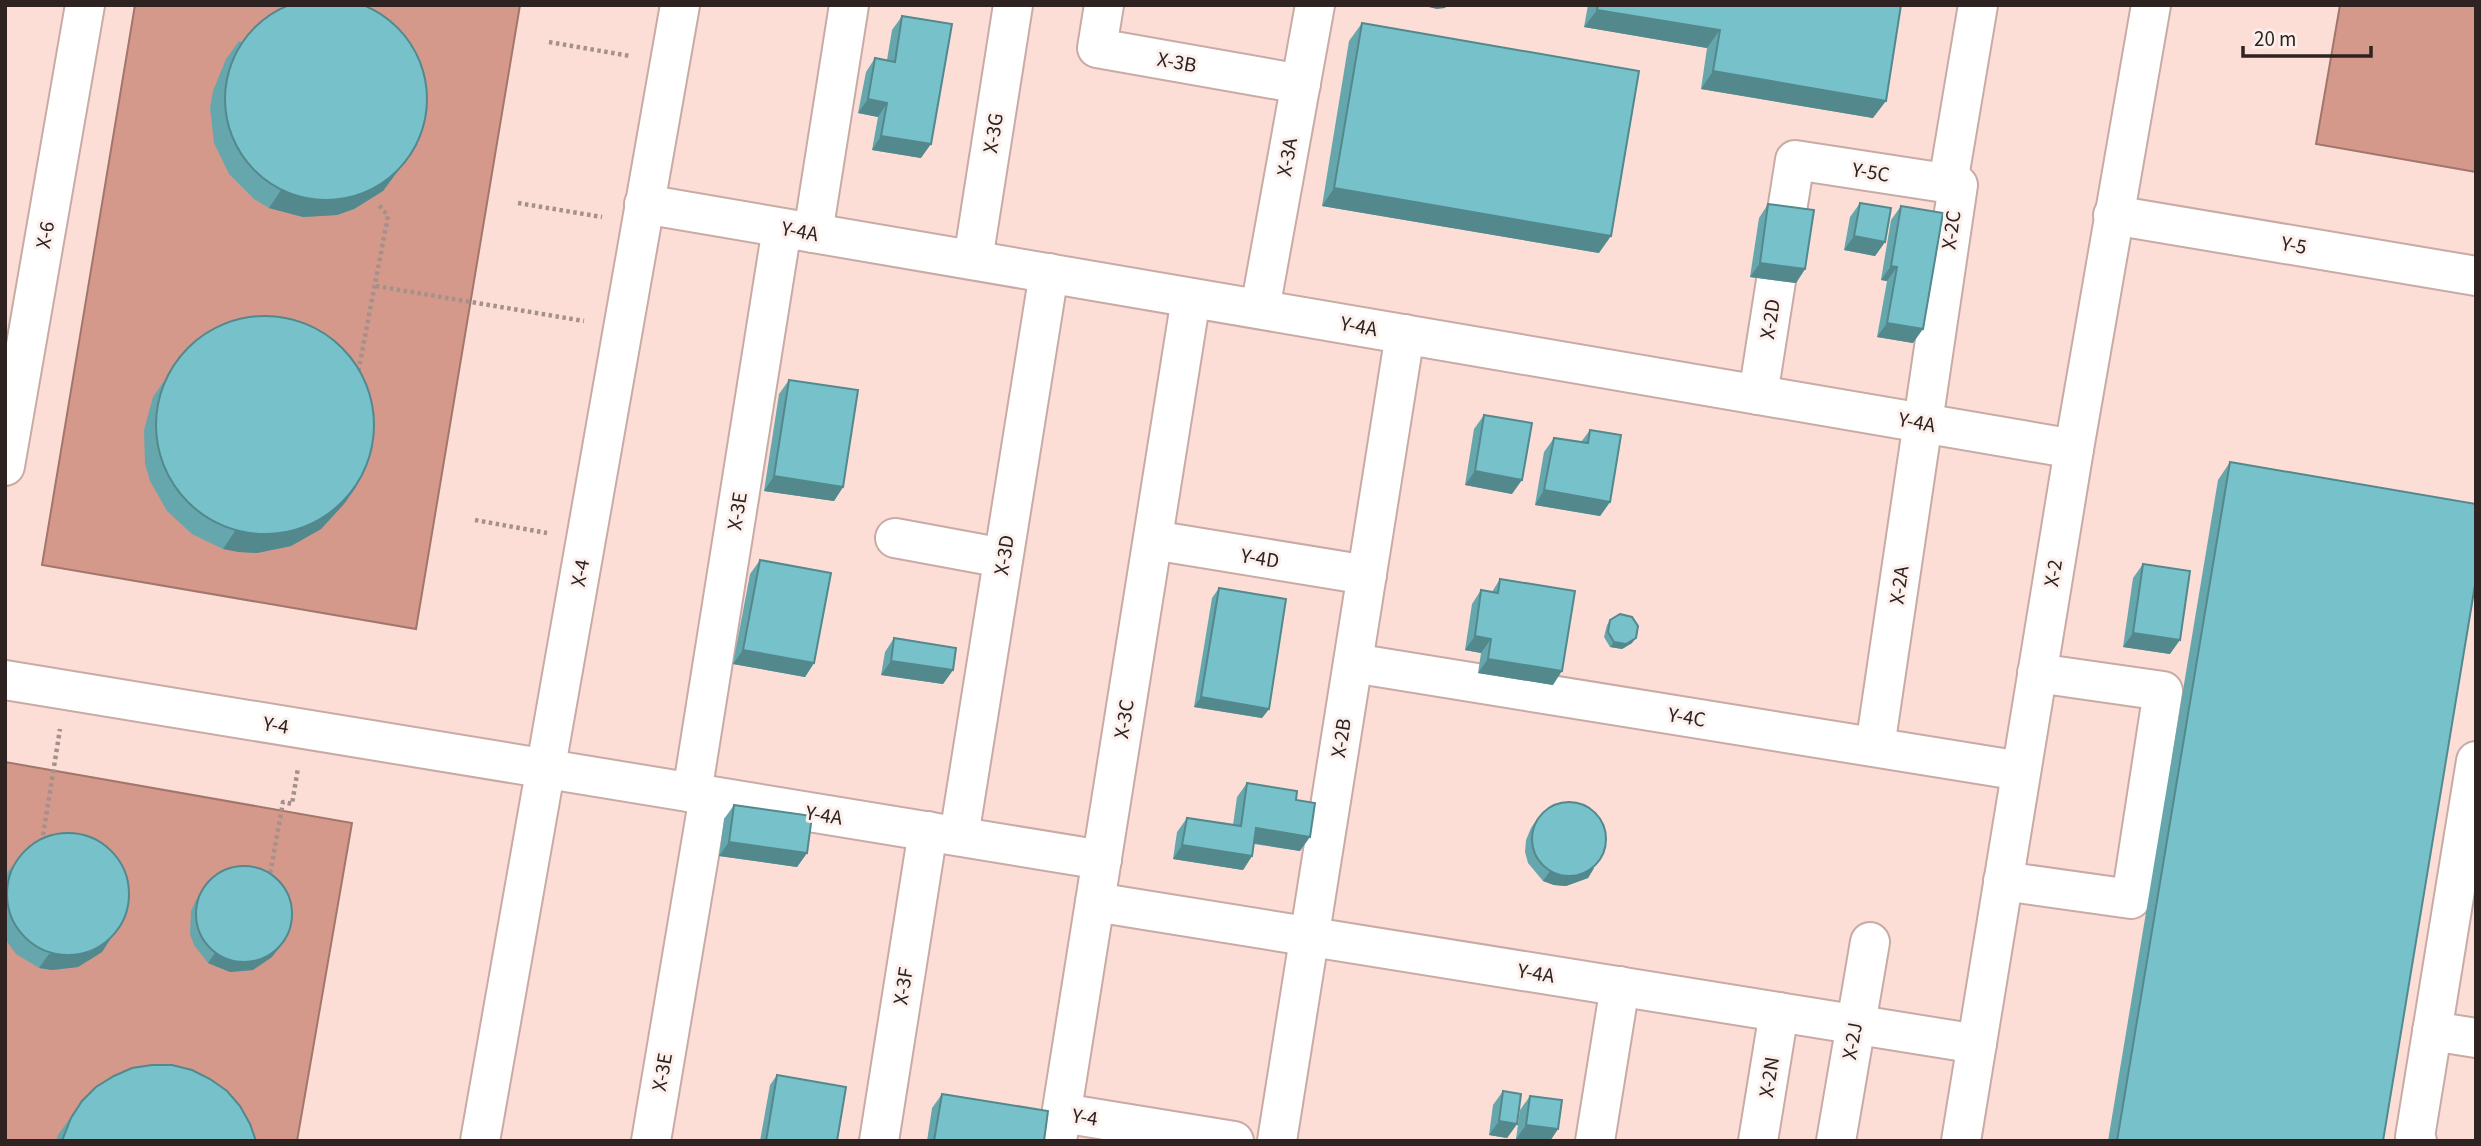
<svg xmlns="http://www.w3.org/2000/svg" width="2481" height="1146" viewBox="0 0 2481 1146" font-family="'Source Sans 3',sans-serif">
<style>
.water{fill:#d4998b;stroke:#a2766b;stroke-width:2}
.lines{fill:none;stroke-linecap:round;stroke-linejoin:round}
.minor-casing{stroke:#c8aba5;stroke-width:42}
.path{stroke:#a6908b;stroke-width:4.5;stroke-dasharray:3.5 3.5;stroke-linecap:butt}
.minor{stroke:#fff;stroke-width:38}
.wall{fill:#66a7ae}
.shaded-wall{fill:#53888d}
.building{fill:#77c2ca;stroke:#53888d;stroke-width:2}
.labels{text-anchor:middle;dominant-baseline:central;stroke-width:6;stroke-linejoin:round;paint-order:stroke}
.street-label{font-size:21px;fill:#2e2320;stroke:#fcf0ed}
</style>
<rect width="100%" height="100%" fill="#fcded7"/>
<!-- water -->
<g class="water">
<path d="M 135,5 L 520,5 L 416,629 L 42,565 Z"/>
<path d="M 2340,5 L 2476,5 L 2476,172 L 2316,144 Z"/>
<path d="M 5,762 L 352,823 L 297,1141 L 5,1141 Z"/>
</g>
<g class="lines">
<!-- minor casing -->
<g class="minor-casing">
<g id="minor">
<path d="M 1104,5 L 1097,48 L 1301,84"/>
<path d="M 1948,183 L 1978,5"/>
<path d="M 644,204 L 2074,449"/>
<path d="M 2113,215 L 2476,276"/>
<path d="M 813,233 L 849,5"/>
<path d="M 973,260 L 1013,5"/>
<path d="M 1260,309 L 1315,5"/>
<path d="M 1758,395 L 1795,160 L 1958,185 L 1875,747"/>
<path d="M 5,466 L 85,5"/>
<path d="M 895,538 L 1003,558"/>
<path d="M 1153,540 L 1367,575"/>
<path d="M 1353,663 L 2021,771"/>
<path d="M 5,680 L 1102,860"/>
<path d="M 692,793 L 782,228"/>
<path d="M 959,836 L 1049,273"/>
<path d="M 2003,881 L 2131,899 L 2163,691 L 2037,673"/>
<path d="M 1095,902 L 1977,1044"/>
<path d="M 2432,1031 L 2476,1038"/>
<path d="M 1062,1113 L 1234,1141"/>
<path d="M 480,1141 L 680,5"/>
<path d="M 651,1141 L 709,796"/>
<path d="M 879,1141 L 928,831"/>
<path d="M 1057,1141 L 1191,298"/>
<path d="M 1277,1141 L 1405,334"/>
<path d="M 1595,1141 L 1620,986"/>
<path d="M 1758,1141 L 1779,1012"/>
<path d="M 1836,1141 L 1870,942"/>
<path d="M 1961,1141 L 2074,449 L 2151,5"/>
<path d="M 2417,1141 L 2415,1137 L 2476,761"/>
</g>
</g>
<!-- path -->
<g class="path">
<path d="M 549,42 L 630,56"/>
<path d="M 518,203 L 602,217"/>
<path d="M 376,286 L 584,321"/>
<path d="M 357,378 L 388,216 L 379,205"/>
<path d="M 475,520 L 547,533"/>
<path d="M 42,842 L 60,729"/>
<path d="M 269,880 L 283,802 L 292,804 L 298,768"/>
</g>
<!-- minor -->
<use href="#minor" class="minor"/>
</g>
<!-- wall -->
<g class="wall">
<path d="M 1588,5 L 1901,5 L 1873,118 L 1701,89 L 1707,48 L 1584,27 Z"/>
<path d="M 902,16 L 921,158 L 872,150 L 878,117 L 858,113 L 866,72 L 875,58 L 887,60 L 892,30 Z"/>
<path d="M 1362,23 L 1599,253 L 1322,206 L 1349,41 Z"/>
<path d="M 239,41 L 417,145 L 383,191 L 354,209 L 337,215 L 303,217 L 269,208 L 254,199 L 229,174 L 214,143 L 210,108 L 213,91 L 226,59 Z"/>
<path d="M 1860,203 L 1885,242 L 1875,256 L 1844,250 L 1850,217 Z"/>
<path d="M 1768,204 L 1805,269 L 1796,283 L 1750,277 L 1759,218 Z"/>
<path d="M 1901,206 L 1913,343 L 1877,337 L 1887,281 L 1881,280 L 1891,220 Z"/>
<path d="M 185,351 L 356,487 L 344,504 L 321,529 L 291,546 L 257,553 L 239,552 L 223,549 L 192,534 L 167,511 L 150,481 L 145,464 L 144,430 L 153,397 Z"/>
<path d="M 789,380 L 843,487 L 834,501 L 764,491 L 779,394 Z"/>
<path d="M 1484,415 L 1512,494 L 1465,485 L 1474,429 Z"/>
<path d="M 1590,430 L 1610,502 L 1600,516 L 1535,505 L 1544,452 L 1554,438 L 1581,442 Z"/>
<path d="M 2230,462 L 2383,1141 L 2108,1141 L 2218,480 Z"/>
<path d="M 760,560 L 814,663 L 805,677 L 733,664 L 750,574 Z"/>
<path d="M 2143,564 L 2170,654 L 2123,647 L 2133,578 Z"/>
<path d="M 1500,579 L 1553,685 L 1478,673 L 1481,653 L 1465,650 L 1472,604 L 1481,590 L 1492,592 Z"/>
<path d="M 1219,588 L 1269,709 L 1262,718 L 1194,707 L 1212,598 Z"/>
<path d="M 1610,620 L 1632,643 L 1622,649 L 1610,647 L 1604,637 L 1607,625 Z"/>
<path d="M 894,638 L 953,670 L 943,684 L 881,675 L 885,652 Z"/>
<path d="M 1247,783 L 1296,800 L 1300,851 L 1254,844 L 1252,856 L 1243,870 L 1173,859 L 1177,832 L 1187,818 L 1233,825 L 1237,797 Z"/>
<path d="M 734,805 L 807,853 L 797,867 L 719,856 L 724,819 Z"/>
<path d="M 1537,819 L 1594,868 L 1588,878 L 1566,886 L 1554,885 L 1543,881 L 1528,863 L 1525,852 L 1526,840 L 1531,828 Z"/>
<path d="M 12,866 L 111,938 L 102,952 L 78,967 L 52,970 L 39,968 L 16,954 L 5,939 L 5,876 Z"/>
<path d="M 209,881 L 272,957 L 253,970 L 230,972 L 208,963 L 194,945 L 190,934 L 191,911 L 196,900 Z"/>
<path d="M 777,1075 L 837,1141 L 760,1141 L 770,1085 Z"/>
<path d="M 1503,1091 L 1517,1124 L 1507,1138 L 1489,1135 L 1493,1105 Z"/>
<path d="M 942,1094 L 1044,1141 L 927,1141 L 932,1108 Z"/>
<path d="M 1530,1096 L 1558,1129 L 1550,1141 L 1528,1141 L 1516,1139 L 1520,1110 Z"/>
<path d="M 82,1101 L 256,1141 L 56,1141 L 58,1135 Z"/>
</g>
<!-- shaded-wall -->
<g class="shaded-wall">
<path d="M 1420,5 L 1448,5 L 1445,8 L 1437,9 Z"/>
<path d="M 1597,10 L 1720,30 L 1707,48 L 1584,27 Z"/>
<path d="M 1713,71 L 1886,101 L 1873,118 L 1701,89 Z"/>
<path d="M 868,99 L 887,103 L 878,117 L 858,113 Z"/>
<path d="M 881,136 L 931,144 L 921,158 L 872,150 Z"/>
<path d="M 417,145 L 383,191 L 354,209 L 337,215 L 303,217 L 269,208 L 281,190 Z"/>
<path d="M 1334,188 L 1611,236 L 1599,253 L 1322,206 Z"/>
<path d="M 1854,236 L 1885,242 L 1875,256 L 1844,250 Z"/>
<path d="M 1760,263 L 1805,269 L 1796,283 L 1750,277 Z"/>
<path d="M 1891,266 L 1897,267 L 1887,281 L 1881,280 Z"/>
<path d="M 1887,323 L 1923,329 L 1913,343 L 1877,337 Z"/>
<path d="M 1475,471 L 1522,480 L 1512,494 L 1465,485 Z"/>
<path d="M 774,476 L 843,487 L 834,501 L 764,491 Z"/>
<path d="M 356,487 L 344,504 L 321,529 L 291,546 L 257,553 L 239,552 L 223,549 L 235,531 Z"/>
<path d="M 1544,490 L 1610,502 L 1600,516 L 1535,505 Z"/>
<path d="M 2133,633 L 2180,640 L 2170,654 L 2123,647 Z"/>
<path d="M 1475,636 L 1491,639 L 1481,653 L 1465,650 Z"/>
<path d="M 1636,638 L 1632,643 L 1622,649 L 1610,647 L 1614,642 Z"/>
<path d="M 743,650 L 814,663 L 805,677 L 733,664 Z"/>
<path d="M 1488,659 L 1562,671 L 1553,685 L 1478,673 Z"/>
<path d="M 891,661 L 953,670 L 943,684 L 881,675 Z"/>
<path d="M 1201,697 L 1269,709 L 1262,718 L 1194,707 Z"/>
<path d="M 1256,828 L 1310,837 L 1300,851 L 1246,842 Z"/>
<path d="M 729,842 L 807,853 L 797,867 L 719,856 Z"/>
<path d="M 1182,845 L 1252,856 L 1243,870 L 1173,859 Z"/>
<path d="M 1594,868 L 1588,878 L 1566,886 L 1554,885 L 1543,881 L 1550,871 Z"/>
<path d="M 111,938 L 102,952 L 78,967 L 52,970 L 39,968 L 49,954 Z"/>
<path d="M 286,939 L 272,957 L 253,970 L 230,972 L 208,963 L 215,953 Z"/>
<path d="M 1499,1121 L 1517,1124 L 1507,1138 L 1489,1135 Z"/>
<path d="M 1526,1125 L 1558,1129 L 1550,1141 L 1528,1141 L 1516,1139 Z"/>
</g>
<!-- building -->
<g class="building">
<circle cx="326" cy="99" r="101"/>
<path d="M 1598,5 L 1901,5 L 1886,101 L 1713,71 L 1720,30 L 1597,10 Z"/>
<path d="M 902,16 L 952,24 L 931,144 L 881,136 L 887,103 L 868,99 L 875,58 L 895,62 Z"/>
<path d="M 1362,23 L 1639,71 L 1611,236 L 1334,188 Z"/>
<path d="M 1860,203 L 1891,208 L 1885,242 L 1854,236 Z"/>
<path d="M 1768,204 L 1814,210 L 1805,269 L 1760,263 Z"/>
<path d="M 1901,206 L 1943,213 L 1923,329 L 1887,323 L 1897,267 L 1891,266 Z"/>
<circle cx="265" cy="425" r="109"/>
<path d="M 789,380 L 858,390 L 843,487 L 774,476 Z"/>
<path d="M 1484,415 L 1532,423 L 1522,480 L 1475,471 Z"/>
<path d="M 1590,430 L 1621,435 L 1610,502 L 1544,490 L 1554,438 L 1588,443 Z"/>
<path d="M 2230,462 L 2476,504 L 2476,579 L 2383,1141 L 2117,1141 Z"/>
<path d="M 760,560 L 831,573 L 814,663 L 743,650 Z"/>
<path d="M 2143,564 L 2190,571 L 2180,640 L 2133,633 Z"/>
<path d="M 1500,579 L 1575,591 L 1562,671 L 1488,659 L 1491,639 L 1475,636 L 1481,590 L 1498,593 Z"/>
<path d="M 1219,588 L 1286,599 L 1269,709 L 1201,697 Z"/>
<path d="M 1620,614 L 1632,617 L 1638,626 L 1636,638 L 1626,644 L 1614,642 L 1608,632 L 1610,620 Z"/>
<path d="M 894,638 L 956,648 L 953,670 L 891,661 Z"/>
<path d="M 1247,783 L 1297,791 L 1296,800 L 1315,803 L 1310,837 L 1256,828 L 1252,856 L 1182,845 L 1187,818 L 1241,826 Z"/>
<circle cx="1569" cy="839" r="37"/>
<path d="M 734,805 L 812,816 L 807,853 L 729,842 Z"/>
<circle cx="68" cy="894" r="61"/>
<circle cx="244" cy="914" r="48"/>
<path d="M 152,1065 L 172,1065 L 192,1070 L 210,1079 L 227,1091 L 240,1106 L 250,1124 L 256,1141 L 62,1141 L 71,1118 L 82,1101 L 96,1087 L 114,1076 L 132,1068 Z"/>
<path d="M 777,1075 L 846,1087 L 837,1141 L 766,1141 Z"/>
<path d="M 1503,1091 L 1521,1094 L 1517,1124 L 1499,1121 Z"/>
<path d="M 942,1094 L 1048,1111 L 1044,1141 L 934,1141 Z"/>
<path d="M 1530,1096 L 1562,1100 L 1558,1129 L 1526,1125 Z"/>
</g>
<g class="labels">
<!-- street labels -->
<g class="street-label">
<text transform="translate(1177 62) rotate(10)">X-3B</text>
<text transform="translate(993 133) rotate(-81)">X-3G</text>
<text transform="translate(1287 157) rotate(-80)">X-3A</text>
<text transform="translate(1871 172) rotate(9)">Y-5C</text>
<text transform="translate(1951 230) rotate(-82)">X-2C</text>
<text transform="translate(800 231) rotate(10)">Y-4A</text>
<text transform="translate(45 235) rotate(-80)">X-6</text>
<text transform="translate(2294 245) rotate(10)">Y-5</text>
<text transform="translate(1770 319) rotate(-81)">X-2D</text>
<text transform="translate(1359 326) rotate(10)">Y-4A</text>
<text transform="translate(1917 422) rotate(10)">Y-4A</text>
<text transform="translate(737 511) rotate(-81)">X-3E</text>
<text transform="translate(1004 555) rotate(-81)">X-3D</text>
<text transform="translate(1260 558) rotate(9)">Y-4D</text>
<text transform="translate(580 573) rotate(-80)">X-4</text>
<text transform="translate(2053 573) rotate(-81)">X-2</text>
<text transform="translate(1899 585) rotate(-82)">X-2A</text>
<text transform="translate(1687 717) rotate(9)">Y-4C</text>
<text transform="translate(1124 719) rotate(-81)">X-3C</text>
<text transform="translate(276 725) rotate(9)">Y-4</text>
<text transform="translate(1341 738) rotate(-81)">X-2B</text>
<text transform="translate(824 815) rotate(9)">Y-4A</text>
<text transform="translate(1536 973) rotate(9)">Y-4A</text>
<text transform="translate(903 986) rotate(-81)">X-3F</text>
<text transform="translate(1852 1041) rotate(-80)">X-2J</text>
<text transform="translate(662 1072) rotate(-80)">X-3E</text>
<text transform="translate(1769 1077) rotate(-81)">X-2N</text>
<text transform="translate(1085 1117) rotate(9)">Y-4</text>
</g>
</g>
<!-- border -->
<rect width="2481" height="1146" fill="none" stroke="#2e2320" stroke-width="14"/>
<!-- scale -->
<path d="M2243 46v10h128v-10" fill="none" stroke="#2e2320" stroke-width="3.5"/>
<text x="2254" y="46" font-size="21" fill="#2e2320" stroke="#fcf0ed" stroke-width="5" paint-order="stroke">20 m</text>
</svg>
